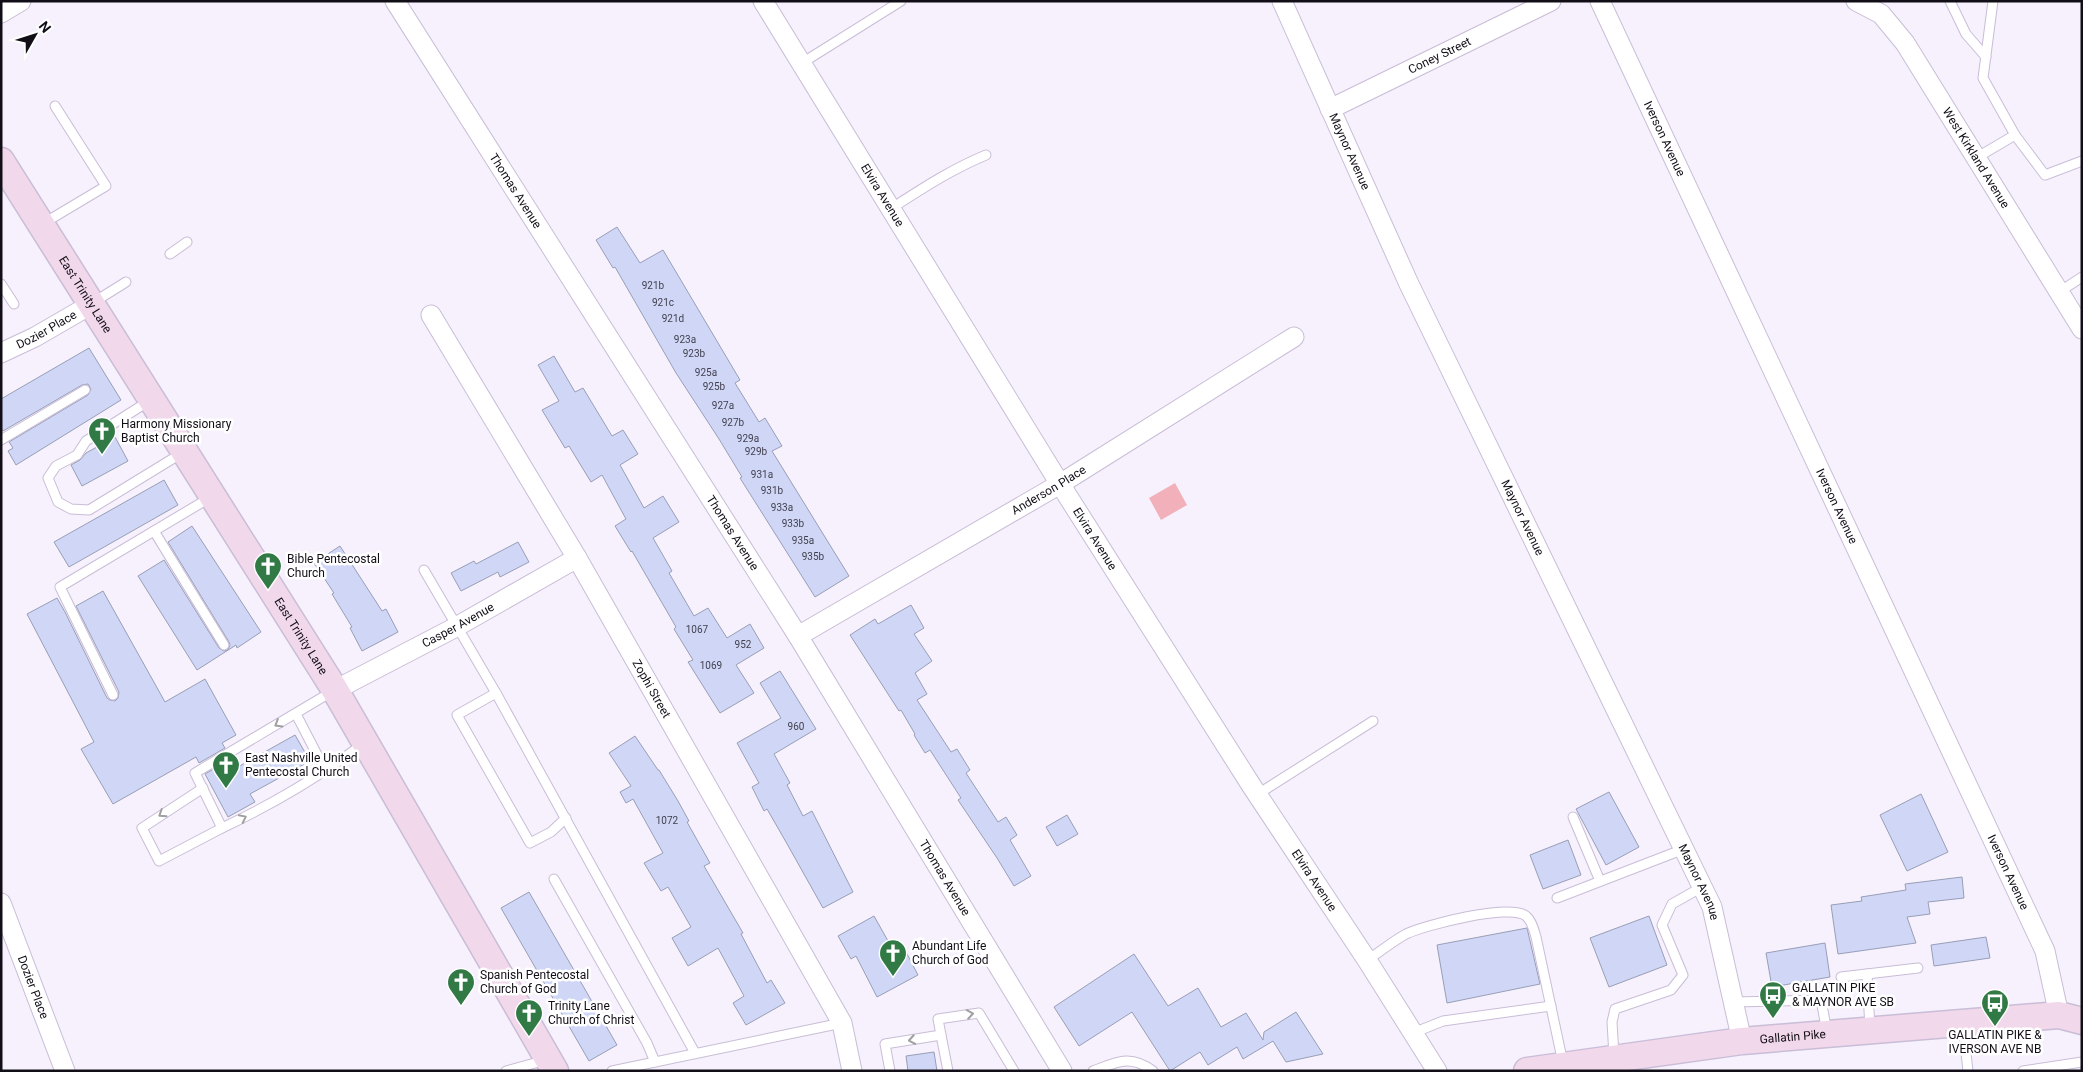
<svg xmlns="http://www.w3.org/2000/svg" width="2083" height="1072" viewBox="0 0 2083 1072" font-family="Roboto,sans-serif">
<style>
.green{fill:#f2b1ba}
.building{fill:#d0d7f6;stroke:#989eb7}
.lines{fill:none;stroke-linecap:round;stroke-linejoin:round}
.service-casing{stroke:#c9bdd7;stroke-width:11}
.minor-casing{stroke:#c9bdd7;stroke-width:21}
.secondary-casing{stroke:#c9bdd7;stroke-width:29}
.service{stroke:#fff;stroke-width:9}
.minor{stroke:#fff;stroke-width:19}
.secondary{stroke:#f2d8eb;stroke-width:26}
.oneway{stroke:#a09fa2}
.labels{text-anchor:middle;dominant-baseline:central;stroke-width:5;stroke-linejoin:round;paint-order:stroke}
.number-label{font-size:10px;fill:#42404f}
.street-label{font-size:12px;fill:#120e17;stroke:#fff}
.poi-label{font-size:12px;fill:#120e17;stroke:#fff;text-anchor:start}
</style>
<rect width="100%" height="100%" fill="#f6f1fc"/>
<!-- green -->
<path class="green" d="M 1175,483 L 1187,505 L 1161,520 L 1149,498 Z"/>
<!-- building -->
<g class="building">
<path d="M 617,227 L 640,263 L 663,250 L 740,380 L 735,383 L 759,422 L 765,418 L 782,446 L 772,451 L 849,576 L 815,597 L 740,478 L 742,477 L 719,439 L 676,373 L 615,267 L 613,268 L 596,240 Z"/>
<path d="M 89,348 L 121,400 L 16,465 L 8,451 L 13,448 L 9,442 L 88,395 L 91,389 L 88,384 L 82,385 L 3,431 L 1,428 L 1,399 Z"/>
<path d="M 554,356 L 575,392 L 583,388 L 612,436 L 623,430 L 638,454 L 620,465 L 644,508 L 663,496 L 679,522 L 653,538 L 672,571 L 669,573 L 694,616 L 708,608 L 727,638 L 750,624 L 764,648 L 736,665 L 754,693 L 720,713 L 688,662 L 693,660 L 674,629 L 676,627 L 632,551 L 631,552 L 615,526 L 626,519 L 602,475 L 591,482 L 569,446 L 565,448 L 542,410 L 559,401 L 538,365 Z"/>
<path d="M 115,437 L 128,461 L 82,486 L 71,465 L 80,460 L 86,453 Z"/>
<path d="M 164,480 L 178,505 L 69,567 L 54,542 Z"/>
<path d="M 192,526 L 261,632 L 237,648 L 236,645 L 197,670 L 138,576 L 164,560 L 219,648 L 224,651 L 228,650 L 230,645 L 229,642 L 168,542 Z"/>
<path d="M 518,542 L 529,562 L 500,577 L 498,572 L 461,591 L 451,573 L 474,561 L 476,564 Z"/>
<path d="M 340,546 L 382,611 L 386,609 L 398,632 L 362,651 L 350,628 L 352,627 L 332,594 L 334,593 L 314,563 Z"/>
<path d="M 103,591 L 165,702 L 205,679 L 236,735 L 222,743 L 225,748 L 199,763 L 196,757 L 113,804 L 81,749 L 94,742 L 27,614 L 57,598 L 65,612 L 107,698 L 110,700 L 115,701 L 118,698 L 119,692 L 76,606 Z"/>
<path d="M 911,605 L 924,628 L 914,634 L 932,661 L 915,673 L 927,694 L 917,700 L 951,752 L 957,749 L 970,770 L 966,773 L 998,822 L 1006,817 L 1017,835 L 1010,840 L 1031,876 L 1014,886 L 997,858 L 958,800 L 961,798 L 930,750 L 925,753 L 914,735 L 915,734 L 901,710 L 899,711 L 850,635 L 875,619 L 878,624 Z"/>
<path d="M 780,671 L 816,729 L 774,754 L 790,783 L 787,785 L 803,816 L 812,811 L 853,892 L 823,908 L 786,842 L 767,809 L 764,811 L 752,787 L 759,783 L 737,743 L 781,718 L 760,683 Z"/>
<path d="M 295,735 L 310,761 L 250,794 L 255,802 L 228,817 L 205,774 L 231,759 L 236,768 Z"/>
<path d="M 635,736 L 658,770 L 659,770 L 678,801 L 689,821 L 687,822 L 710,863 L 704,866 L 743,933 L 741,934 L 767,983 L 771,980 L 785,1003 L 746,1025 L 733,1003 L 744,996 L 718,948 L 688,966 L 672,938 L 691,927 L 668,887 L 661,891 L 644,863 L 663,853 L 633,799 L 626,803 L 620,792 L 631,786 L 609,753 Z"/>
<path d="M 1609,792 L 1639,847 L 1606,865 L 1576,809 Z"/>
<path d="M 1921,794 L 1948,852 L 1907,871 L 1880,815 Z"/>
<path d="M 1067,815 L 1078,834 L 1057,846 L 1046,827 Z"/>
<path d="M 1568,840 L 1581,875 L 1543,889 L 1530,855 Z"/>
<path d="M 1962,877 L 1964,898 L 1928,902 L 1930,914 L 1907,917 L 1916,943 L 1838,954 L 1831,905 L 1862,901 L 1861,897 L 1906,890 L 1905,884 Z"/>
<path d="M 529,892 L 617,1045 L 589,1061 L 501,908 Z"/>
<path d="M 874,916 L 897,957 L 906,952 L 918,975 L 877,997 L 856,956 L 851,959 L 838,936 Z"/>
<path d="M 1649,916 L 1667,965 L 1609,987 L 1590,938 Z"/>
<path d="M 1527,928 L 1540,984 L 1447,1003 L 1437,945 Z"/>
<path d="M 1986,937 L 1990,958 L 1934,966 L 1931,945 Z"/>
<path d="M 1825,943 L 1830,977 L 1772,987 L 1766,953 Z"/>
<path d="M 1134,954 L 1168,1006 L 1198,988 L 1221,1027 L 1246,1013 L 1263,1040 L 1264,1032 L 1296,1012 L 1323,1054 L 1286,1062 L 1273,1041 L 1243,1059 L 1237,1047 L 1208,1065 L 1200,1052 L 1170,1071 L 1132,1012 L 1079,1046 L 1054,1007 Z"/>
<path d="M 934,1052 L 937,1071 L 908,1071 L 906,1056 Z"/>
</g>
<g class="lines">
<!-- service casing -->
<g class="service-casing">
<g id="service">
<path d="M 1950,1 L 1966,34 L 1986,57"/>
<path d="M 1993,1 L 1983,78 L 2015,135 L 2045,175 L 2082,161"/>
<path d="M 802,63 L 901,1"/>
<path d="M 1976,158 L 2015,135"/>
<path d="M 892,208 C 923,188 952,169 986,155"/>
<path d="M 44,223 L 106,186 L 55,106"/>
<path d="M 170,254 L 187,242"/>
<path d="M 1,284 L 14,304"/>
<path d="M 2059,292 L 2082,277"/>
<path d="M 94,302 L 126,282"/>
<path d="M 149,401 L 86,441 L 77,455 L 56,466 L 48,478 L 58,502 L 71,509 L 89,510 L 182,453"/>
<path d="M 1,440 L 85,390"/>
<path d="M 154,531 L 224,645"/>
<path d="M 424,570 L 496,693 L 695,1053"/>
<path d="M 333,691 L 195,773 L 222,828 C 271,805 320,776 363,744"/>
<path d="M 496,693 L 457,715 L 530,843 L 551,832 L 566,818"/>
<path d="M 113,695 L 60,587 L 211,497"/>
<path d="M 296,714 L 325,770"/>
<path d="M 203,788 L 142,828 L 159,861 L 222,828"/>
<path d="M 1258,794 L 1373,721"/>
<path d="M 1573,817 L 1600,881"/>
<path d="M 554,879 L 647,1043 L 655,1062"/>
<path d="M 1557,898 L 1684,849"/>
<path d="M 1367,960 C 1380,952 1393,941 1406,934 C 1425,925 1510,903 1526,916 C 1532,921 1534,930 1536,937 L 1563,1063"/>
<path d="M 1867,974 L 1870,1028"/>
<path d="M 1841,977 L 1918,968"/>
<path d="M 1733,1002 L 1821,1000 L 1827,1032"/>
<path d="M 1963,1026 L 1968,1071"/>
<path d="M 1413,1033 L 1443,1021 L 1551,1006"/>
<path d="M 941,1035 L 938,1019 L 979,1013 L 1014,1071"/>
<path d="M 1614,1056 L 1612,1022 L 1615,1009 L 1671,990 L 1683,975 L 1662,925 L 1672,904 L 1702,887"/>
<path d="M 506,1071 L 546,1060"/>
<path d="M 612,1071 L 842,1023"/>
<path d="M 890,1071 L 885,1044 L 941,1035 L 948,1071"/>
<path d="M 1093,1071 C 1117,1062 1130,1054 1153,1071"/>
<path d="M 2023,1071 L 2082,1062"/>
</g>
</g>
<!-- minor casing -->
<g class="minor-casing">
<g id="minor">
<path id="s1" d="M 395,1 L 798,636 L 1062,1071"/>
<path id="s2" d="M 763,1 L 1060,484 L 1251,785 L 1367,960 L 1437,1071"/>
<path id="s3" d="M 1282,1 L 1409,284 L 1712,907 L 1742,1041"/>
<path id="s4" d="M 1600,1 L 2045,951 L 2059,1015"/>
<path id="s5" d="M 1856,1 L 1881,14 L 1905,43 L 2082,329"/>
<path d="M 1,13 L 21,1"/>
<path id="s6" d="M 1330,109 L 1551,1"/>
<path id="s7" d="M 431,315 L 577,558 L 842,1023 L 852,1071"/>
<path id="s8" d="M 1,353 L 35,337 L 92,304"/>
<path id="s9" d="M 798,636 L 1060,484 L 1294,337"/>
<path id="s10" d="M 335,690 L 456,627 L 577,558"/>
<path id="s11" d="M 1,903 L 65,1071"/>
</g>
</g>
<!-- secondary casing -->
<g class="secondary-casing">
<g id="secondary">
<path id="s12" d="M 1,161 L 335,690 L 555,1071"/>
<path id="s13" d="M 1527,1071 L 1742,1041 L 2059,1015 L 2082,1021"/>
</g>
</g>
<!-- service -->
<use href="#service" class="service"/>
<!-- minor -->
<use href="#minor" class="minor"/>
<!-- secondary -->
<use href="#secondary" class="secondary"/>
</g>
<!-- one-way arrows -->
<defs><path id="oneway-chevron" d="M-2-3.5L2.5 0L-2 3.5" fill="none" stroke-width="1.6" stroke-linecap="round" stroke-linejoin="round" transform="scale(1.25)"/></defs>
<g class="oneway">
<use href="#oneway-chevron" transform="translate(278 724) rotate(149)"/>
<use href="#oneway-chevron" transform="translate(162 814) rotate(147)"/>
<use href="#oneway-chevron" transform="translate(243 818) rotate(-26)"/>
<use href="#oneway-chevron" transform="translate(970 1014) rotate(-9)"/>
<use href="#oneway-chevron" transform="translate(912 1040) rotate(170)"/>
</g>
<!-- icons -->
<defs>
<g id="church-pin" transform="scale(1.4375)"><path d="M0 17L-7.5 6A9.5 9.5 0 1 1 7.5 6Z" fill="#317945" stroke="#fff"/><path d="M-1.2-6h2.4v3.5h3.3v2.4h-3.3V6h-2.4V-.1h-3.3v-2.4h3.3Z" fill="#fff"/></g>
<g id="bus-pin" transform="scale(1.4375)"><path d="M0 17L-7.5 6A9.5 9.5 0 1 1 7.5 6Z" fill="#317945" stroke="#fff"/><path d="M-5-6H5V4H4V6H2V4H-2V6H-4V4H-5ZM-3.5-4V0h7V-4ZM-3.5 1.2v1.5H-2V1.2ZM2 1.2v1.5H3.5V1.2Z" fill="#fff"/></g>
</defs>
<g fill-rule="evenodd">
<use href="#church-pin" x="102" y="431"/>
<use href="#church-pin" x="268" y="566"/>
<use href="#church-pin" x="226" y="765"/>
<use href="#church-pin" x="893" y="953"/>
<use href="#church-pin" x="461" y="982"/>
<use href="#bus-pin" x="1773" y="995"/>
<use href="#bus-pin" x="1995" y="1003"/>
<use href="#church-pin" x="529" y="1013"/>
</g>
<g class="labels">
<!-- number labels -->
<g class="number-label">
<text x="653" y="285">921b</text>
<text x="663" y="302">921c</text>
<text x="673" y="318">921d</text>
<text x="685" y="339">923a</text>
<text x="694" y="353">923b</text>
<text x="706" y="372">925a</text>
<text x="714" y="386">925b</text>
<text x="723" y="405">927a</text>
<text x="733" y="422">927b</text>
<text x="748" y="438">929a</text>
<text x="756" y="451">929b</text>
<text x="762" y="474">931a</text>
<text x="772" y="490">931b</text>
<text x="782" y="507">933a</text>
<text x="793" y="523">933b</text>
<text x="803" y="540">935a</text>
<text x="813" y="556">935b</text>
<text x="697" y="629">1067</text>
<text x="743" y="644">952</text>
<text x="711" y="665">1069</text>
<text x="796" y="726">960</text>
<text x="667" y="820">1072</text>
</g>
<!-- street labels -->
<g class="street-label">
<text stroke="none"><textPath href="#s6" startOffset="122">Coney Street</textPath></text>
<text stroke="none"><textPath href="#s4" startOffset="152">Iverson Avenue</textPath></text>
<text stroke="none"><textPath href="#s3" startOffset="165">Maynor Avenue</textPath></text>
<text stroke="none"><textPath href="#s5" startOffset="201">West Kirkland Avenue</textPath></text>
<text stroke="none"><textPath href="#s1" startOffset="225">Thomas Avenue</textPath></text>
<text stroke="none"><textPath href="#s2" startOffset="228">Elvira Avenue</textPath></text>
<text stroke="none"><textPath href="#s12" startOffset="158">East Trinity Lane</textPath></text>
<text stroke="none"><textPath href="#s8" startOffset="51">Dozier Place</textPath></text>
<text stroke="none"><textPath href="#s9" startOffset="290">Anderson Place</textPath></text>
<text stroke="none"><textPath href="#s4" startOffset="558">Iverson Avenue</textPath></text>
<text stroke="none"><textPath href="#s3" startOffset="570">Maynor Avenue</textPath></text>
<text stroke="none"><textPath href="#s1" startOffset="630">Thomas Avenue</textPath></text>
<text stroke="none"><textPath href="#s2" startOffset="632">Elvira Avenue</textPath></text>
<text stroke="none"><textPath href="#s10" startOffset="139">Casper Avenue</textPath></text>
<text stroke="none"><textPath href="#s12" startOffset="562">East Trinity Lane</textPath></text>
<text stroke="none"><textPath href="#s7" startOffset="434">Zophi Street</textPath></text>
<text stroke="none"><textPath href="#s4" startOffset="962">Iverson Avenue</textPath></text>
<text stroke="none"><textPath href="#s1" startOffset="1035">Thomas Avenue</textPath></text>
<text stroke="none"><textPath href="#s2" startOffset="1038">Elvira Avenue</textPath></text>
<text stroke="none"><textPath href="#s3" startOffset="975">Maynor Avenue</textPath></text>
<text stroke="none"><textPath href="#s11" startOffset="90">Dozier Place</textPath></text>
<text stroke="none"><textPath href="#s13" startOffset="268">Gallatin Pike</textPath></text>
</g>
<!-- poi labels -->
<g class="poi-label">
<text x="121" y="424">Harmony Missionary<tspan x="121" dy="14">Baptist Church</tspan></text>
<text x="287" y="559">Bible Pentecostal<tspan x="287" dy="14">Church</tspan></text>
<text x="245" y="758">East Nashville United<tspan x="245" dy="14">Pentecostal Church</tspan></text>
<text x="912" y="946">Abundant Life<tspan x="912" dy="14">Church of God</tspan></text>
<text x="480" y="975">Spanish Pentecostal<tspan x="480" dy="14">Church of God</tspan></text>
<text x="1792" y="988">GALLATIN PIKE<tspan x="1792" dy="14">&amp; MAYNOR AVE SB</tspan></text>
<text x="548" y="1006">Trinity Lane<tspan x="548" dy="14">Church of Christ</tspan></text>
<text x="1995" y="1035" text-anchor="middle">GALLATIN PIKE &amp;<tspan x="1995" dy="14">IVERSON AVE NB</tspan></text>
</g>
</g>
<!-- border -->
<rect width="2083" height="1072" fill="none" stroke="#120e17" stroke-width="5"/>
<!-- north arrow -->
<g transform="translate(35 35) rotate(51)" stroke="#ffffff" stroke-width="4" paint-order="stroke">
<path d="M0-4L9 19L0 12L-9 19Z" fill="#120e17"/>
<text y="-8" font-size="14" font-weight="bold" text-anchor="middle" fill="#120e17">N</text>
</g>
</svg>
